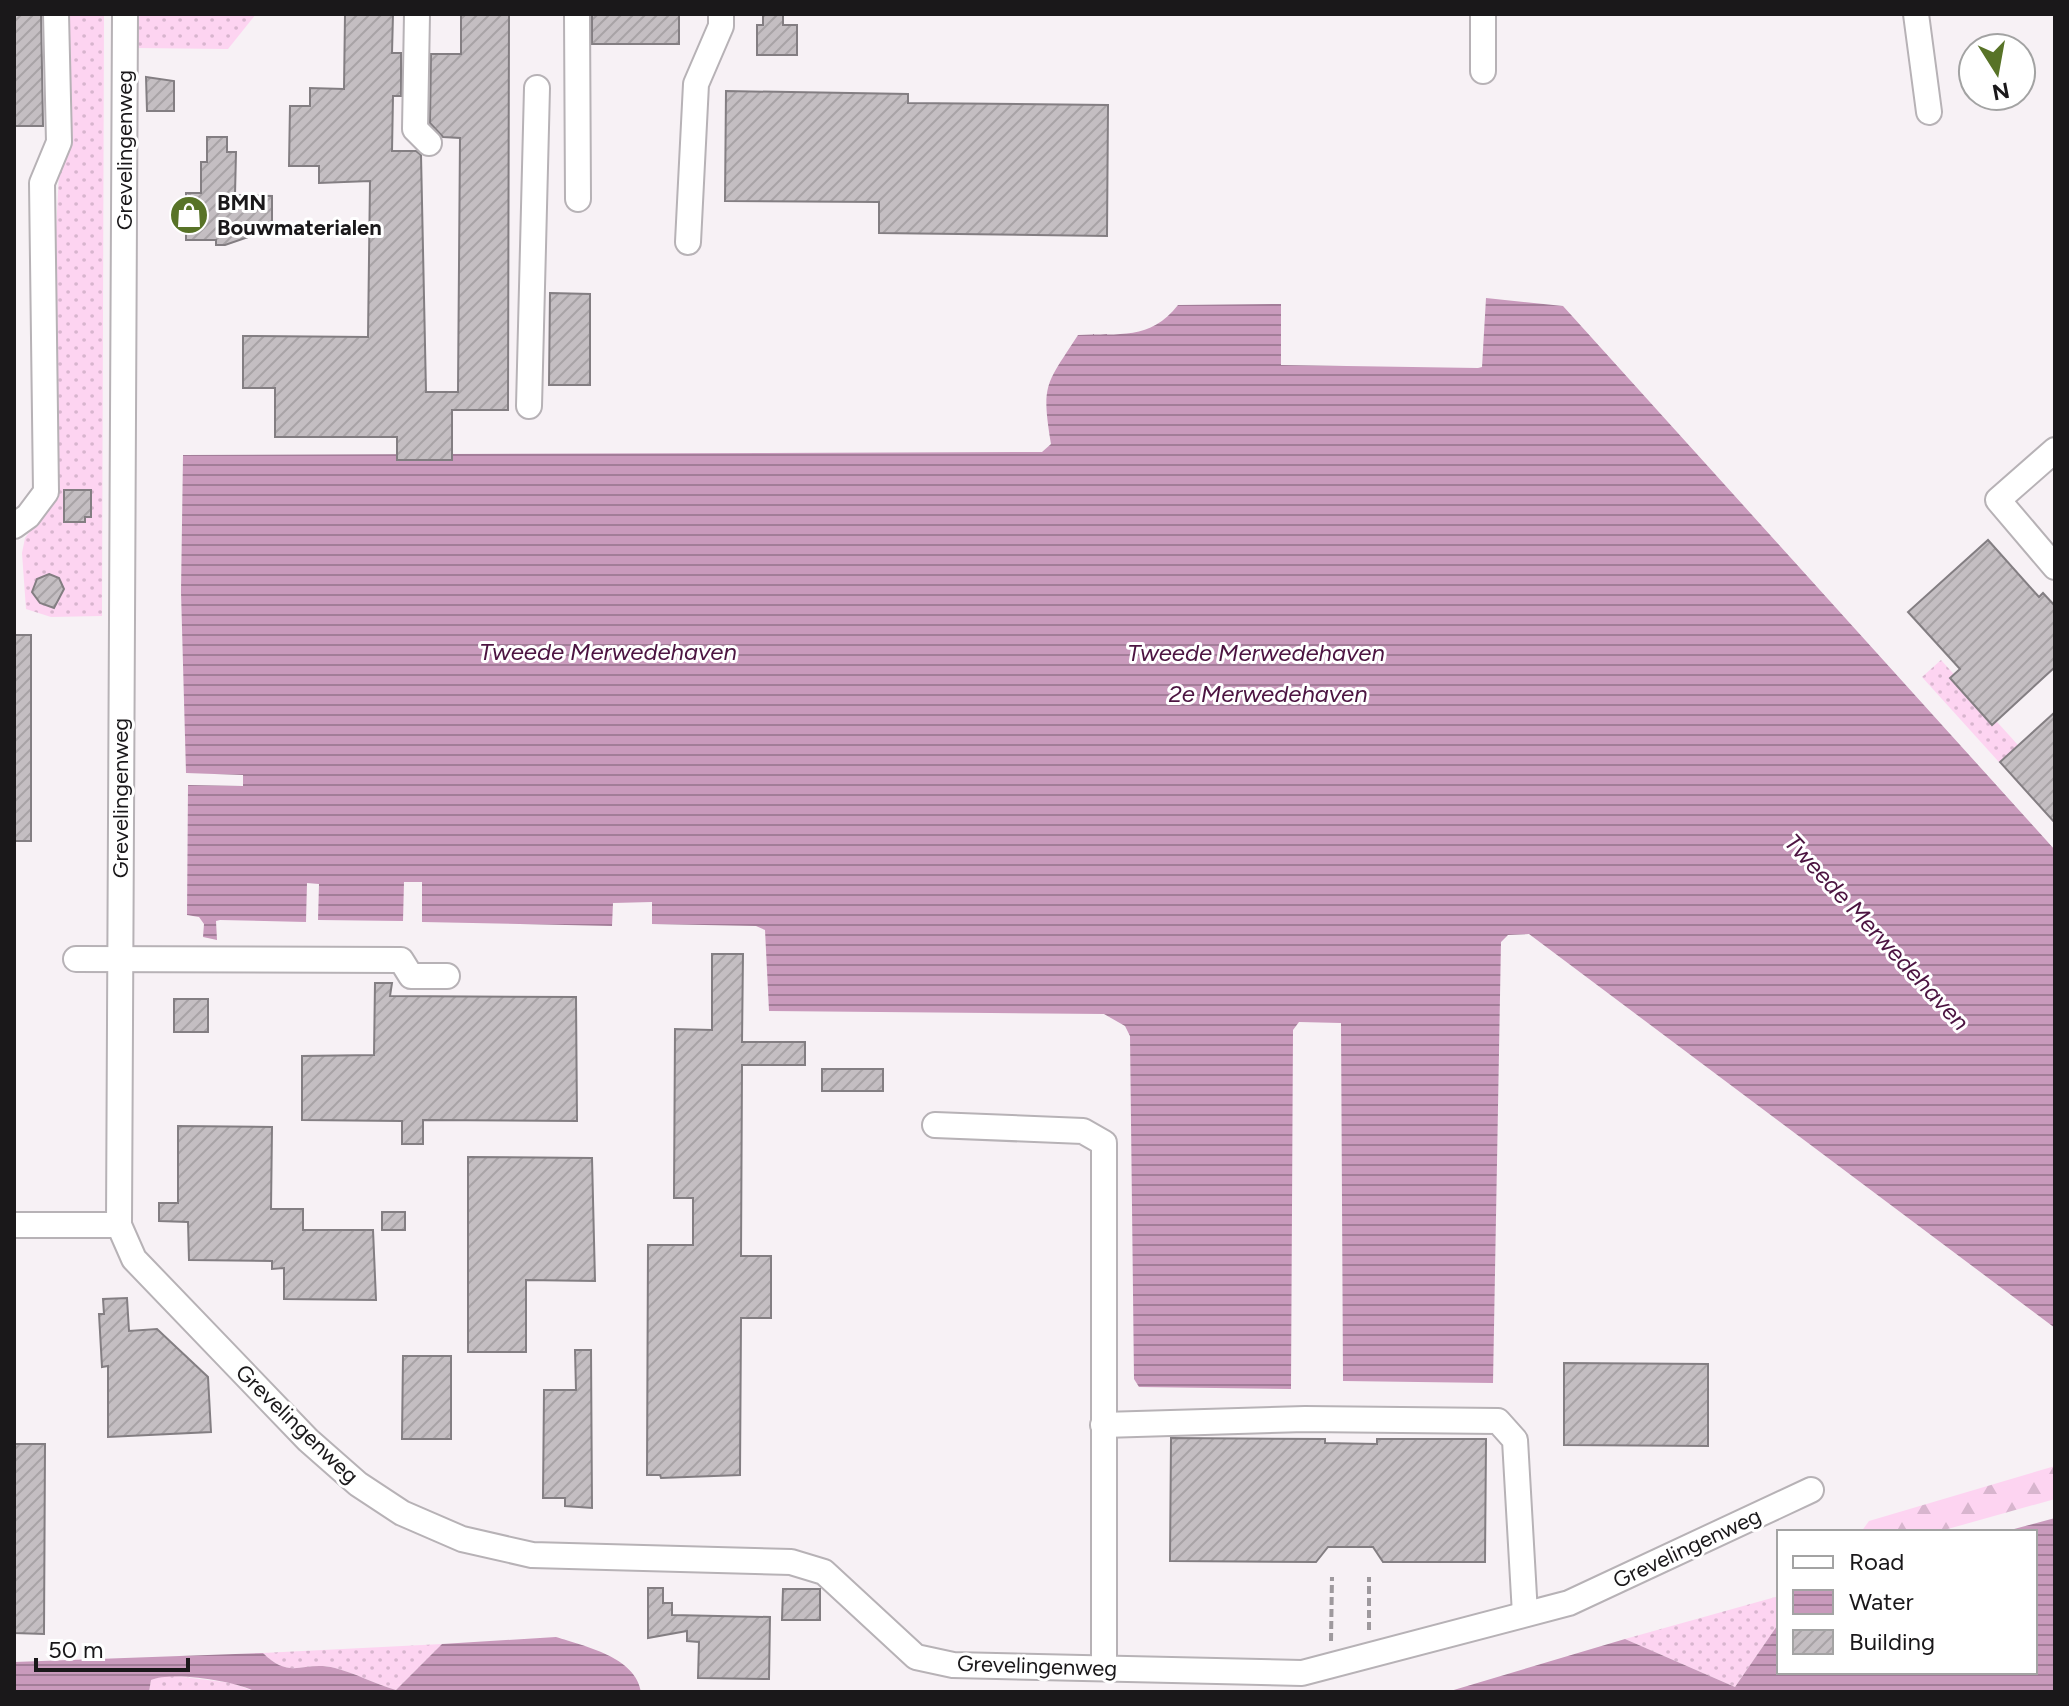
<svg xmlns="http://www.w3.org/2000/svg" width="2069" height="1706" viewBox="0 0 2069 1706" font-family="Figtree,sans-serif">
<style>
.grass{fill:url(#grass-dots)}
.forest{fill:url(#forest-firs)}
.water{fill:url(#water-rules)}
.building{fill:url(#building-hatch);stroke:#837e82;stroke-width:2}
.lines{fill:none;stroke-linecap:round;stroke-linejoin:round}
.minor-casing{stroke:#b7b2b6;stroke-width:28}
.path{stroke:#9e999d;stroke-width:4;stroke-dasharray:8 4;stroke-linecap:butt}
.minor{stroke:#fff;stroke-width:24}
.labels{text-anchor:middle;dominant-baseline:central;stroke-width:6;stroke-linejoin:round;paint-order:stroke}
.street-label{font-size:22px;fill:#1a181a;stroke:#fff}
.poi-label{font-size:22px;font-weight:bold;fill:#1a181a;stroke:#fff;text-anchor:start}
.water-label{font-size:24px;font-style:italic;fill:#4c1441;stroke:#fff}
</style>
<defs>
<pattern id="grass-dots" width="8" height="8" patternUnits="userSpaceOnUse" patternTransform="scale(2)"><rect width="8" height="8" fill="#fdd4f1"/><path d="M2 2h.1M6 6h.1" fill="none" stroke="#d8b5ce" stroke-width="1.8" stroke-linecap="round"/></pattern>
<pattern id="forest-firs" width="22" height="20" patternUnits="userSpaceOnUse" patternTransform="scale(2)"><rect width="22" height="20" fill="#fdd4f1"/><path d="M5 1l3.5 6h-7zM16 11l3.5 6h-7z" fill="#d8b5ce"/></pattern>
<pattern id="water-rules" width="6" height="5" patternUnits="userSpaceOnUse" patternTransform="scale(2)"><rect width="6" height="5" fill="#c99abc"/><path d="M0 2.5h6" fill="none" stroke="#a27d98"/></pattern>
<pattern id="building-hatch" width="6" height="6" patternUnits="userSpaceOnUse" patternTransform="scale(2)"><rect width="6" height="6" fill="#c4bec2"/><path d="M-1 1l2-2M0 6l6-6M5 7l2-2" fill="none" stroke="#a8a3a6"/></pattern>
</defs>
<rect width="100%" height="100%" fill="#f7f1f5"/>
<!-- grass -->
<g class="grass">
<path d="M 67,14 L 104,14 L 102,616 L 51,617 L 26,609 L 22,553 L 25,538 L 43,513 L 57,485 L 56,232 Z"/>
<path d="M 134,14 L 256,14 L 228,49 L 134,48 Z"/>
<path d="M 1941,660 L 2055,786 L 2055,824 L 1922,677 Z"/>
<path d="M 1779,1596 L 1779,1623 L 1735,1687 L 1625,1639 Z"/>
<path d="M 442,1644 L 396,1690 C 375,1684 355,1673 335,1668 C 303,1660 291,1681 263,1653 Z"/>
<path d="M 167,1675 L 232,1683 L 256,1692 L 149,1692 L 151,1680 Z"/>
</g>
<!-- forest -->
<path class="forest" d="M 2055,1466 L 2055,1499 L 1937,1532 L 1861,1532 L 1869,1521 Z"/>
<!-- water -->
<g class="water">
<path d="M 1486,298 L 1563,306 L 2055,850 L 2055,1328 L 1529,934 L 1508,935 L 1501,942 L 1493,1383 L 1343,1381 L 1341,1023 L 1299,1022 L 1293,1030 L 1291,1389 L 1139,1387 L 1134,1379 L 1130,1036 L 1125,1026 L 1104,1014 L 769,1011 L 765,930 L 756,926 L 652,924 L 652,902 L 613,903 L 612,926 L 422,922 L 422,882 L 404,882 L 403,921 L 318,920 L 319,884 L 307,883 L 306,922 L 220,920 L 216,921 L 217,940 L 203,937 L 204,924 L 199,917 L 187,915 L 188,785 L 243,786 L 243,775 L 186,773 L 181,592 L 183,455 L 1042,452 L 1051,444 C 1041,383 1046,385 1078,335 C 1119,333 1150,341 1178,305 L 1281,304 L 1281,365 L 1478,368 L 1482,367 Z"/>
<path d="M 2055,1518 L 2055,1692 L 1447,1692 L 1625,1639 L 1735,1687 L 1779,1623 L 1779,1672 L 2035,1672 L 2035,1532 L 2003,1532 Z"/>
<path d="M 556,1637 C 584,1646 636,1657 641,1692 L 256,1692 C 236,1681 172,1671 151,1680 L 149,1692 L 14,1692 L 14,1662 L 263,1653 C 291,1681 303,1660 335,1668 C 355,1673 375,1684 396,1690 L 442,1644 Z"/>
</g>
<!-- building -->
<g class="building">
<path d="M 14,14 L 41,14 L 43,126 L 14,126 Z"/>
<path d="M 345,14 L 393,14 L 392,53 L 401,53 L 401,96 L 393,96 L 392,151 L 416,151 L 421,155 L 426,392 L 458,392 L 460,138 L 443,137 L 430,123 L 431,54 L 461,54 L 461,14 L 509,14 L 508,410 L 452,410 L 452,460 L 397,460 L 397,437 L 275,437 L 275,388 L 243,388 L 243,336 L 368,337 L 370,181 L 319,183 L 319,166 L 289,166 L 290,106 L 310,106 L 310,88 L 344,89 Z"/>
<rect x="592" y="14" width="87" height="30"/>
<path d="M 763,14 L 783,14 L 783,25 L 797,25 L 797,55 L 757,55 L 757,25 L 763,25 Z"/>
<path d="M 146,77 L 174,81 L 174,111 L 147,111 Z"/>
<path d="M 726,91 L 908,94 L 908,103 L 1108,105 L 1107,236 L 879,233 L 879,202 L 725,201 Z"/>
<path d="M 207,137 L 227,137 L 227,152 L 236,152 L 235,195 L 272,196 L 272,234 L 254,235 L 225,245 L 216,245 L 216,240 L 186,240 L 186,193 L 201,193 L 201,162 L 207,162 Z"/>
<path d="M 550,293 L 590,294 L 590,385 L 549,385 Z"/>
<path d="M 64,490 L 91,490 L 91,517 L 85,517 L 85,522 L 64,522 Z"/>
<path d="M 1988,540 L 2039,597 L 2043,593 L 2055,606 L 2055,667 L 1992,725 L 1950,678 L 1960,669 L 1908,612 Z"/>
<path d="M 49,574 L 59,578 L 64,589 L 54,608 L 40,603 L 32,592 L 37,579 Z"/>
<rect x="14" y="635" width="17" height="206"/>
<path d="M 2055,712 L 2055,823 L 2000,762 Z"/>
<path d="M 712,954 L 743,954 L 742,1042 L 805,1042 L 805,1065 L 742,1065 L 741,1256 L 771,1256 L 771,1318 L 741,1318 L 740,1475 L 661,1478 L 660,1475 L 647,1475 L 648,1245 L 693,1245 L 693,1198 L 674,1198 L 675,1029 L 712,1030 Z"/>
<path d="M 375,983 L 392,983 L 390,996 L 576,997 L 577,1121 L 423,1120 L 423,1144 L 402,1144 L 402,1121 L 302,1120 L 302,1056 L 374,1055 Z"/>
<rect x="174" y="999" width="34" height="33"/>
<rect x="822" y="1069" width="61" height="22"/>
<path d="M 178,1126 L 272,1127 L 271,1209 L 303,1209 L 303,1230 L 373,1230 L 376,1300 L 284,1299 L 284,1268 L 272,1269 L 272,1261 L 189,1260 L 188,1222 L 159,1221 L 159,1203 L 178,1203 Z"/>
<path d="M 468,1157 L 592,1158 L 595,1281 L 526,1280 L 526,1352 L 468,1352 Z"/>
<rect x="382" y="1212" width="23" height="18"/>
<path d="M 127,1298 L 129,1331 L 157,1329 L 208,1377 L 211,1432 L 108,1437 L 108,1366 L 102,1367 L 99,1314 L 104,1314 L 103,1299 Z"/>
<path d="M 575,1350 L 591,1350 L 592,1508 L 565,1506 L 565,1498 L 543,1498 L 544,1390 L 576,1390 Z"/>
<path d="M 403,1356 L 451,1356 L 451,1439 L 402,1439 Z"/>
<path d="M 1564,1363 L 1708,1364 L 1708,1446 L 1564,1445 Z"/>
<path d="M 1171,1438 L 1325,1439 L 1325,1443 L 1377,1444 L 1377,1439 L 1486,1439 L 1485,1562 L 1383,1562 L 1373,1547 L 1328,1547 L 1316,1562 L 1170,1561 Z"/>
<path d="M 14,1444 L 45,1444 L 44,1634 L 14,1633 Z"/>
<path d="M 648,1588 L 663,1588 L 663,1603 L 672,1603 L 672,1615 L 770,1617 L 769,1679 L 698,1678 L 699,1642 L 687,1641 L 687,1631 L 648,1638 Z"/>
<path d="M 783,1589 L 820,1589 L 820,1620 L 782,1620 Z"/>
</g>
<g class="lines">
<!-- minor casing -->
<g class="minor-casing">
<g id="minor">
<path d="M 125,14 L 119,1225 L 134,1259 L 308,1440 L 358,1484 L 402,1513 L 462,1539 L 532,1555 L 791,1562 L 824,1572 L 916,1657 L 953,1665 L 1302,1673 L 1569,1603 L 1811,1490"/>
<path d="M 417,14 L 415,129 L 429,143"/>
<path d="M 577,14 L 578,199"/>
<path d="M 1483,14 L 1483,71"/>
<path d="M 1916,14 L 1929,112"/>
<path d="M 688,242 L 696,84 L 721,26 L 721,14"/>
<path d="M 529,406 L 537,88"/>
<path d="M 2055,450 L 1998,500 L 2055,567"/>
<path d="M 14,526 L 28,516 L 46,492 L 42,183 L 59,142 L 56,14"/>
<path d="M 76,959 L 401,960 L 411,976 L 447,976"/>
<path d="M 935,1125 L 1083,1131 L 1104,1143 L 1104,1668"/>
<path d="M 14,1225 L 119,1225"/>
<path d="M 1103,1425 L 1305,1419 L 1498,1421 L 1515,1440 L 1525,1614"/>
</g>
</g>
<!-- path -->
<g class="path">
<path d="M 1369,1630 L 1369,1577"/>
<path d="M 1331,1641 L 1332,1577"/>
</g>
<!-- minor -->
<use href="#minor" class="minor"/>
</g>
<!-- icons -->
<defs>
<g id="shop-disc" transform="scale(2)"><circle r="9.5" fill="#587327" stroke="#fff"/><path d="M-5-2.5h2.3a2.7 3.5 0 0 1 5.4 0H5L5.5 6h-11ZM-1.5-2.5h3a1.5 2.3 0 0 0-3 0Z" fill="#fff"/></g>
</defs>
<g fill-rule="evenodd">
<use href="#shop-disc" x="189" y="215"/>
</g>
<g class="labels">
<!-- street labels -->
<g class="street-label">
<text transform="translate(124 150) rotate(-90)">Grevelingenweg</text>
<text transform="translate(120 798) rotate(-90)">Grevelingenweg</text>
<text transform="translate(297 1424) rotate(44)">Grevelingenweg</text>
<text transform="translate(1687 1548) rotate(-25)">Grevelingenweg</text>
<text transform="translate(1037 1666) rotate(2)">Grevelingenweg</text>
</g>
<!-- poi labels -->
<g class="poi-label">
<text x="217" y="202">BMN<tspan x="217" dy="25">Bouwmaterialen</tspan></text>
</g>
<!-- water labels -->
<g class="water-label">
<text x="608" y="651">Tweede Merwedehaven</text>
<text x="1256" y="652">Tweede Merwedehaven</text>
<text x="1268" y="693">2e Merwedehaven</text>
<text transform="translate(1877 932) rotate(47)">Tweede Merwedehaven</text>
</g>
</g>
<!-- border -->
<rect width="2069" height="1706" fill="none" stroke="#1a181a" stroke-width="32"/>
<!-- legend -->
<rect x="1777" y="1530" width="260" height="144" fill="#ffffff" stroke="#a3a3a3" stroke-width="2"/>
<rect x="1793" y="1556" width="40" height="12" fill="#ffffff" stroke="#a3a3a3" stroke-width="2"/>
<text x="1849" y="1570" font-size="24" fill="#1a181a">Road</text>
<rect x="1793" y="1590" width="40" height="24" fill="url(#water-rules)" stroke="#a3a3a3" stroke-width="2"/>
<text x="1849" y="1610" font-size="24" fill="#1a181a">Water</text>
<rect x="1793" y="1630" width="40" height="24" fill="url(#building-hatch)" stroke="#a3a3a3" stroke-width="2"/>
<text x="1849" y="1650" font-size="24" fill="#1a181a">Building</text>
<!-- north arrow -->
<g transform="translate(1997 72) rotate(169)"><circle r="38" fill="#ffffff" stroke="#a3a3a3" stroke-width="2"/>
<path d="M0-6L14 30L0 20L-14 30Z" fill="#587327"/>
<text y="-12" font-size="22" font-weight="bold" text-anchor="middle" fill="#1a181a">N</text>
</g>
<!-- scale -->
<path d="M36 1658v12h152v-12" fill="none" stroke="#1a181a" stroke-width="4"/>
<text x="48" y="1658" font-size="24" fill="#1a181a" stroke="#ffffff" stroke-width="6" paint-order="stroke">50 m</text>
</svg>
